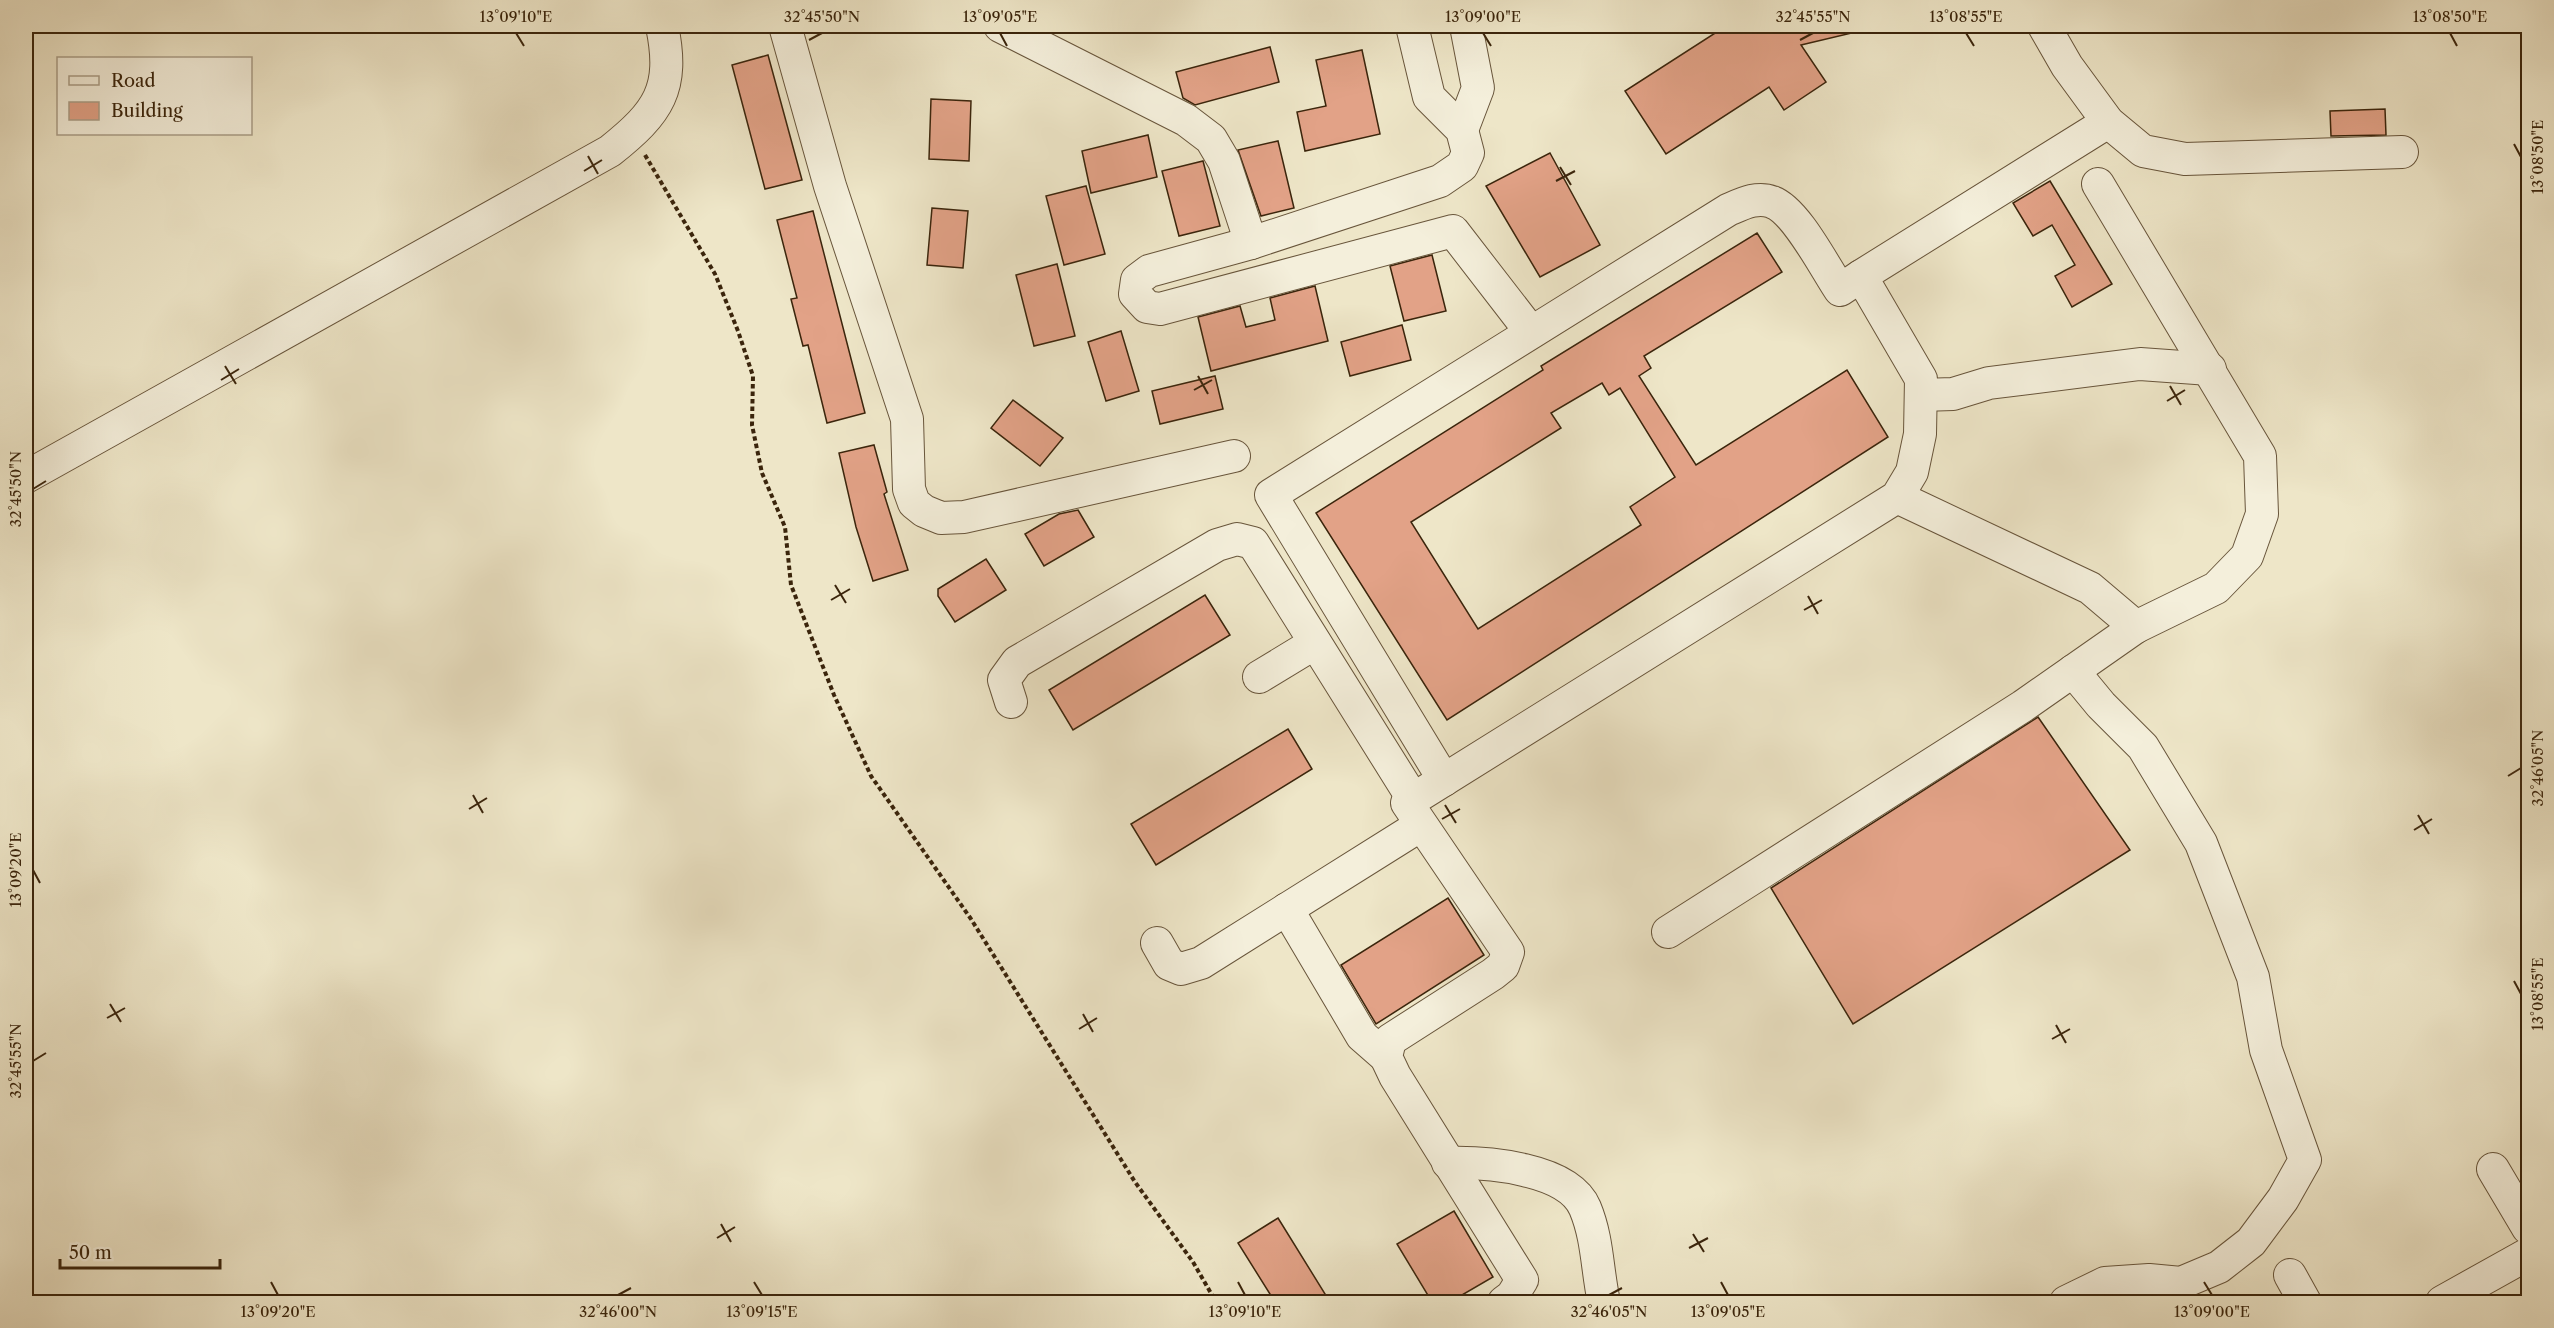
<svg xmlns="http://www.w3.org/2000/svg" width="2554" height="1328" viewBox="0 0 2554 1328" font-family="'Libre Caslon Text',serif">
<style>
.building{fill:#e2a287;stroke:#3b250c;stroke-width:1.5;fill-rule:evenodd}
.lines{fill:none;stroke-linecap:round;stroke-linejoin:round}
.minor-casing{stroke:#68553b;stroke-width:34}
.path{stroke:#3b250c;stroke-width:4;stroke-dasharray:4.5 3;stroke-linecap:butt}
.minor{stroke:#f4efdb;stroke-width:32}
.ticks{fill:none;stroke:#3b250c;stroke-width:2}
.neatline{fill:none;stroke:#3b250c;stroke-width:2}
.ticks-label{font-size:15px;text-anchor:middle;fill:#3b250c}
</style>
<rect width="100%" height="100%" fill="#eee6c8"/>
<filter id="stains"><feTurbulence type="fractalNoise" baseFrequency=".00333" numOctaves="4"/><feColorMatrix values="0 0 0 0 .2 0 0 0 0 .09 0 0 0 0 .02 0 0 0 .5 -.17"/></filter>
<radialGradient id="worn" r=".72"><stop offset=".6" stop-color="#630" stop-opacity="0"/><stop offset="1" stop-color="#630" stop-opacity=".3"/></radialGradient>
<!-- building -->
<g class="building">
<path d="M 1726,26 L 1855,26 L 1856,32 L 1801,45 L 1826,82 L 1784,110 L 1769,87 L 1666,154 L 1625,91 Z"/>
<path d="M 1270,47 L 1279,82 L 1195,105 L 1183,98 L 1176,72 Z"/>
<path d="M 1362,50 L 1380,134 L 1305,151 L 1297,112 L 1326,106 L 1316,60 Z"/>
<path d="M 768,55 L 802,180 L 765,189 L 732,65 Z"/>
<path d="M 931,99 L 971,101 L 969,161 L 929,159 Z"/>
<path d="M 2385,109 L 2386,135 L 2331,136 L 2330,111 Z"/>
<path d="M 1148,135 L 1157,177 L 1091,193 L 1082,151 Z"/>
<path d="M 1278,141 L 1294,208 L 1261,216 L 1238,150 Z"/>
<path d="M 1550,153 L 1600,245 L 1540,277 L 1486,186 Z"/>
<path d="M 1203,161 L 1220,226 L 1179,236 L 1162,171 Z"/>
<path d="M 2050,181 L 2112,284 L 2072,307 L 2055,276 L 2075,265 L 2052,225 L 2033,236 L 2013,203 Z"/>
<path d="M 1086,186 L 1105,254 L 1064,265 L 1046,196 Z"/>
<path d="M 932,208 L 968,211 L 963,268 L 927,265 Z"/>
<path d="M 813,211 L 865,413 L 827,423 L 808,345 L 803,346 L 791,299 L 797,298 L 777,220 Z"/>
<path d="M 1757,233 L 1782,272 L 1644,356 L 1651,368 L 1639,376 L 1696,465 L 1847,370 L 1888,437 L 1447,720 L 1316,513 L 1543,370 L 1541,366 ZM 1602,383 L 1609,395 L 1620,388 L 1675,477 L 1630,507 L 1641,525 L 1478,629 L 1411,522 L 1561,428 L 1551,413 Z"/>
<path d="M 1432,255 L 1446,311 L 1404,321 L 1390,266 Z"/>
<path d="M 1057,264 L 1075,336 L 1034,346 L 1016,275 Z"/>
<path d="M 1315,286 L 1328,341 L 1211,371 L 1198,317 L 1240,306 L 1246,327 L 1275,320 L 1270,298 Z"/>
<path d="M 1402,325 L 1411,360 L 1350,376 L 1341,342 Z"/>
<path d="M 1121,331 L 1139,391 L 1106,401 L 1088,342 Z"/>
<path d="M 1215,376 L 1223,409 L 1160,424 L 1152,391 Z"/>
<path d="M 1013,400 L 1063,438 L 1040,466 L 991,428 Z"/>
<path d="M 874,445 L 887,492 L 884,494 L 908,570 L 873,581 L 856,527 L 839,453 Z"/>
<path d="M 1078,510 L 1094,537 L 1044,566 L 1025,534 L 1059,514 Z"/>
<path d="M 986,559 L 1006,590 L 955,622 L 938,596 L 938,589 Z"/>
<path d="M 1205,595 L 1230,635 L 1073,730 L 1049,690 Z"/>
<path d="M 2038,717 L 2130,850 L 1853,1024 L 1771,888 Z"/>
<path d="M 1288,729 L 1312,769 L 1156,865 L 1131,824 Z"/>
<path d="M 1448,898 L 1484,955 L 1376,1024 L 1341,965 Z"/>
<path d="M 1454,1211 L 1493,1277 L 1450,1302 L 1432,1302 L 1397,1244 Z"/>
<path d="M 1278,1218 L 1330,1302 L 1275,1302 L 1238,1243 Z"/>
</g>
<g class="lines">
<!-- minor casing -->
<g class="minor-casing">
<g id="minor">
<path d="M 785,26 L 830,186 L 907,419 L 909,489 L 914,503 L 924,511 L 941,518 L 964,517 L 1234,456"/>
<path d="M 1000,26 L 1186,120 L 1211,139 L 1224,161 L 1251,243 L 1440,181 L 1462,166 L 1468,153 L 1462,130 L 1429,97 L 1412,26"/>
<path d="M 2044,26 L 2067,66 L 2108,122 L 2143,151 L 2185,159 L 2402,152"/>
<path d="M 1462,130 L 1478,88 L 1466,26"/>
<path d="M 1251,243 L 1149,271 L 1137,280 L 1135,294 L 1147,307 L 1160,309 L 1453,231 L 1531,332"/>
<path d="M 1921,395 L 1953,394 L 1989,383 L 2140,364 L 2210,369"/>
<path d="M 26,477 L 610,151 C 659,112 675,89 662,26"/>
<path d="M 1897,497 L 2090,588 L 2136,627 L 2216,588 L 2247,556 L 2262,514 L 2260,456 L 2098,184"/>
<path d="M 1259,677 L 1315,643"/>
<path d="M 1011,702 L 1004,680 L 1017,662 L 1217,545 L 1237,539 L 1253,543 L 1413,799"/>
<path d="M 1444,780 L 1271,495 L 1728,210 C 1742,204 1757,196 1772,202 C 1796,210 1825,268 1840,290 L 1861,276"/>
<path d="M 1287,909 L 1362,1036 L 1386,1057"/>
<path d="M 1668,932 L 2023,706 L 2136,627"/>
<path d="M 1157,943 L 1169,964 L 1181,969 L 1201,963 L 1421,825"/>
<path d="M 1448,1163 C 1486,1162 1568,1168 1585,1208 C 1598,1239 1597,1271 1604,1302"/>
<path d="M 2493,1169 L 2528,1228"/>
<path d="M 2290,1275 L 2305,1302"/>
<path d="M 1504,1302 L 1512,1296 L 1522,1280 L 1395,1076 L 1386,1057 L 1390,1040 L 1493,974 L 1503,966 L 1508,952 L 1407,803 L 1897,497 L 1912,472 L 1920,434 L 1921,379 L 1861,276 L 2108,122"/>
<path d="M 2066,1302 L 2105,1283 L 2149,1280 L 2181,1283 L 2219,1267 L 2251,1242 L 2283,1199 L 2305,1160 L 2266,1050 L 2253,977 L 2201,843 L 2143,747 L 2101,705 L 2073,671"/>
<path d="M 2442,1302 L 2528,1254"/>
</g>
</g>
<!-- path -->
<path class="path" d="M 645,155 L 715,274 L 738,331 L 753,376 L 752,425 L 762,473 L 785,527 L 791,585 L 834,695 L 871,776 L 971,919 L 1135,1182 L 1193,1262 L 1216,1302"/>
<!-- minor -->
<use href="#minor" class="minor"/>
</g>
<!-- ticks -->
<path class="ticks" d="M 516,33 L 524,46M 1000,33 L 1007,46M 1483,33 L 1491,46M 1966,33 L 1974,46M 2450,33 L 2457,46M 809,40 L 822,33M 1800,40 L 1813,33M 2514,144 L 2521,157M 588,156 L 598,174M 1560,167 L 1571,185M 584,171 L 602,160M 1556,181 L 1575,171M 225,366 L 236,384M 1198,376 L 1208,394M 221,380 L 239,369M 2170,386 L 2181,405M 1194,390 L 1212,380M 2167,401 L 2185,390M 33,489 L 46,481M 835,585 L 846,603M 1808,596 L 1818,614M 831,600 L 850,589M 1804,610 L 1822,600M 2508,776 L 2521,768M 473,795 L 483,813M 1445,805 L 1456,823M 469,809 L 487,798M 2418,815 L 2429,834M 1442,819 L 1460,809M 2414,830 L 2432,819M 33,870 L 40,883M 2514,981 L 2521,994M 110,1004 L 121,1022M 1083,1014 L 1093,1032M 107,1018 L 125,1008M 2056,1025 L 2066,1043M 1079,1029 L 1097,1018M 2052,1039 L 2070,1029M 33,1061 L 46,1053M 721,1224 L 731,1242M 1693,1234 L 1704,1252M 717,1238 L 735,1227M 1689,1248 L 1708,1238M 271,1282 L 278,1295M 754,1282 L 762,1295M 1238,1282 L 1245,1295M 1721,1282 L 1728,1295M 2204,1282 L 2212,1295M 618,1295 L 631,1288M 1609,1295 L 1622,1288"/>
<!-- margin -->
<rect width="2554" height="1328" fill="none" stroke="#eee6c8" stroke-width="66"/>
<!-- legend -->
<rect x="57" y="57" width="195" height="78" fill="#f4efdb" stroke="#aa9e88" stroke-width="1.5"/>
<rect x="69" y="76" width="30" height="9" fill="#f4efdb" stroke="#aa9e88" stroke-width="1.5"/>
<text x="111" y="87" font-size="18" fill="#3b250c">Road</text>
<rect x="69" y="102" width="30" height="18" fill="#e2a287" stroke="#aa9e88" stroke-width="1.5"/>
<text x="111" y="117" font-size="18" fill="#3b250c">Building</text>
<!-- scale -->
<path d="M60 1259v9h160v-9" fill="none" stroke="#3b250c" stroke-width="3"/>
<text x="69" y="1259" font-size="18" fill="#3b250c" stroke="#f4efdb" stroke-width="4.5" paint-order="stroke">50 m</text>
<rect x="33" y="33" width="2488" height="1262" class="neatline"/>
<g class="ticks-label">
<text x="516" y="22">13°09'10"E</text>
<text x="822" y="22">32°45'50"N</text>
<text x="1000" y="22">13°09'05"E</text>
<text x="1483" y="22">13°09'00"E</text>
<text x="1813" y="22">32°45'55"N</text>
<text x="1966" y="22">13°08'55"E</text>
<text x="2450" y="22">13°08'50"E</text>
<text transform="translate(2538 157) rotate(-90)" y="5">13°08'50"E</text>
<text transform="translate(16 489) rotate(-90)" y="5">32°45'50"N</text>
<text transform="translate(2538 768) rotate(-90)" y="5">32°46'05"N</text>
<text transform="translate(16 870) rotate(-90)" y="5">13°09'20"E</text>
<text transform="translate(2538 994) rotate(-90)" y="5">13°08'55"E</text>
<text transform="translate(16 1061) rotate(-90)" y="5">32°45'55"N</text>
<text x="278" y="1317">13°09'20"E</text>
<text x="618" y="1317">32°46'00"N</text>
<text x="762" y="1317">13°09'15"E</text>
<text x="1245" y="1317">13°09'10"E</text>
<text x="1609" y="1317">32°46'05"N</text>
<text x="1728" y="1317">13°09'05"E</text>
<text x="2212" y="1317">13°09'00"E</text>
</g>
<rect width="100%" height="100%" filter="url(#stains)"/>
<rect width="100%" height="100%" fill="url(#worn)"/>
</svg>
